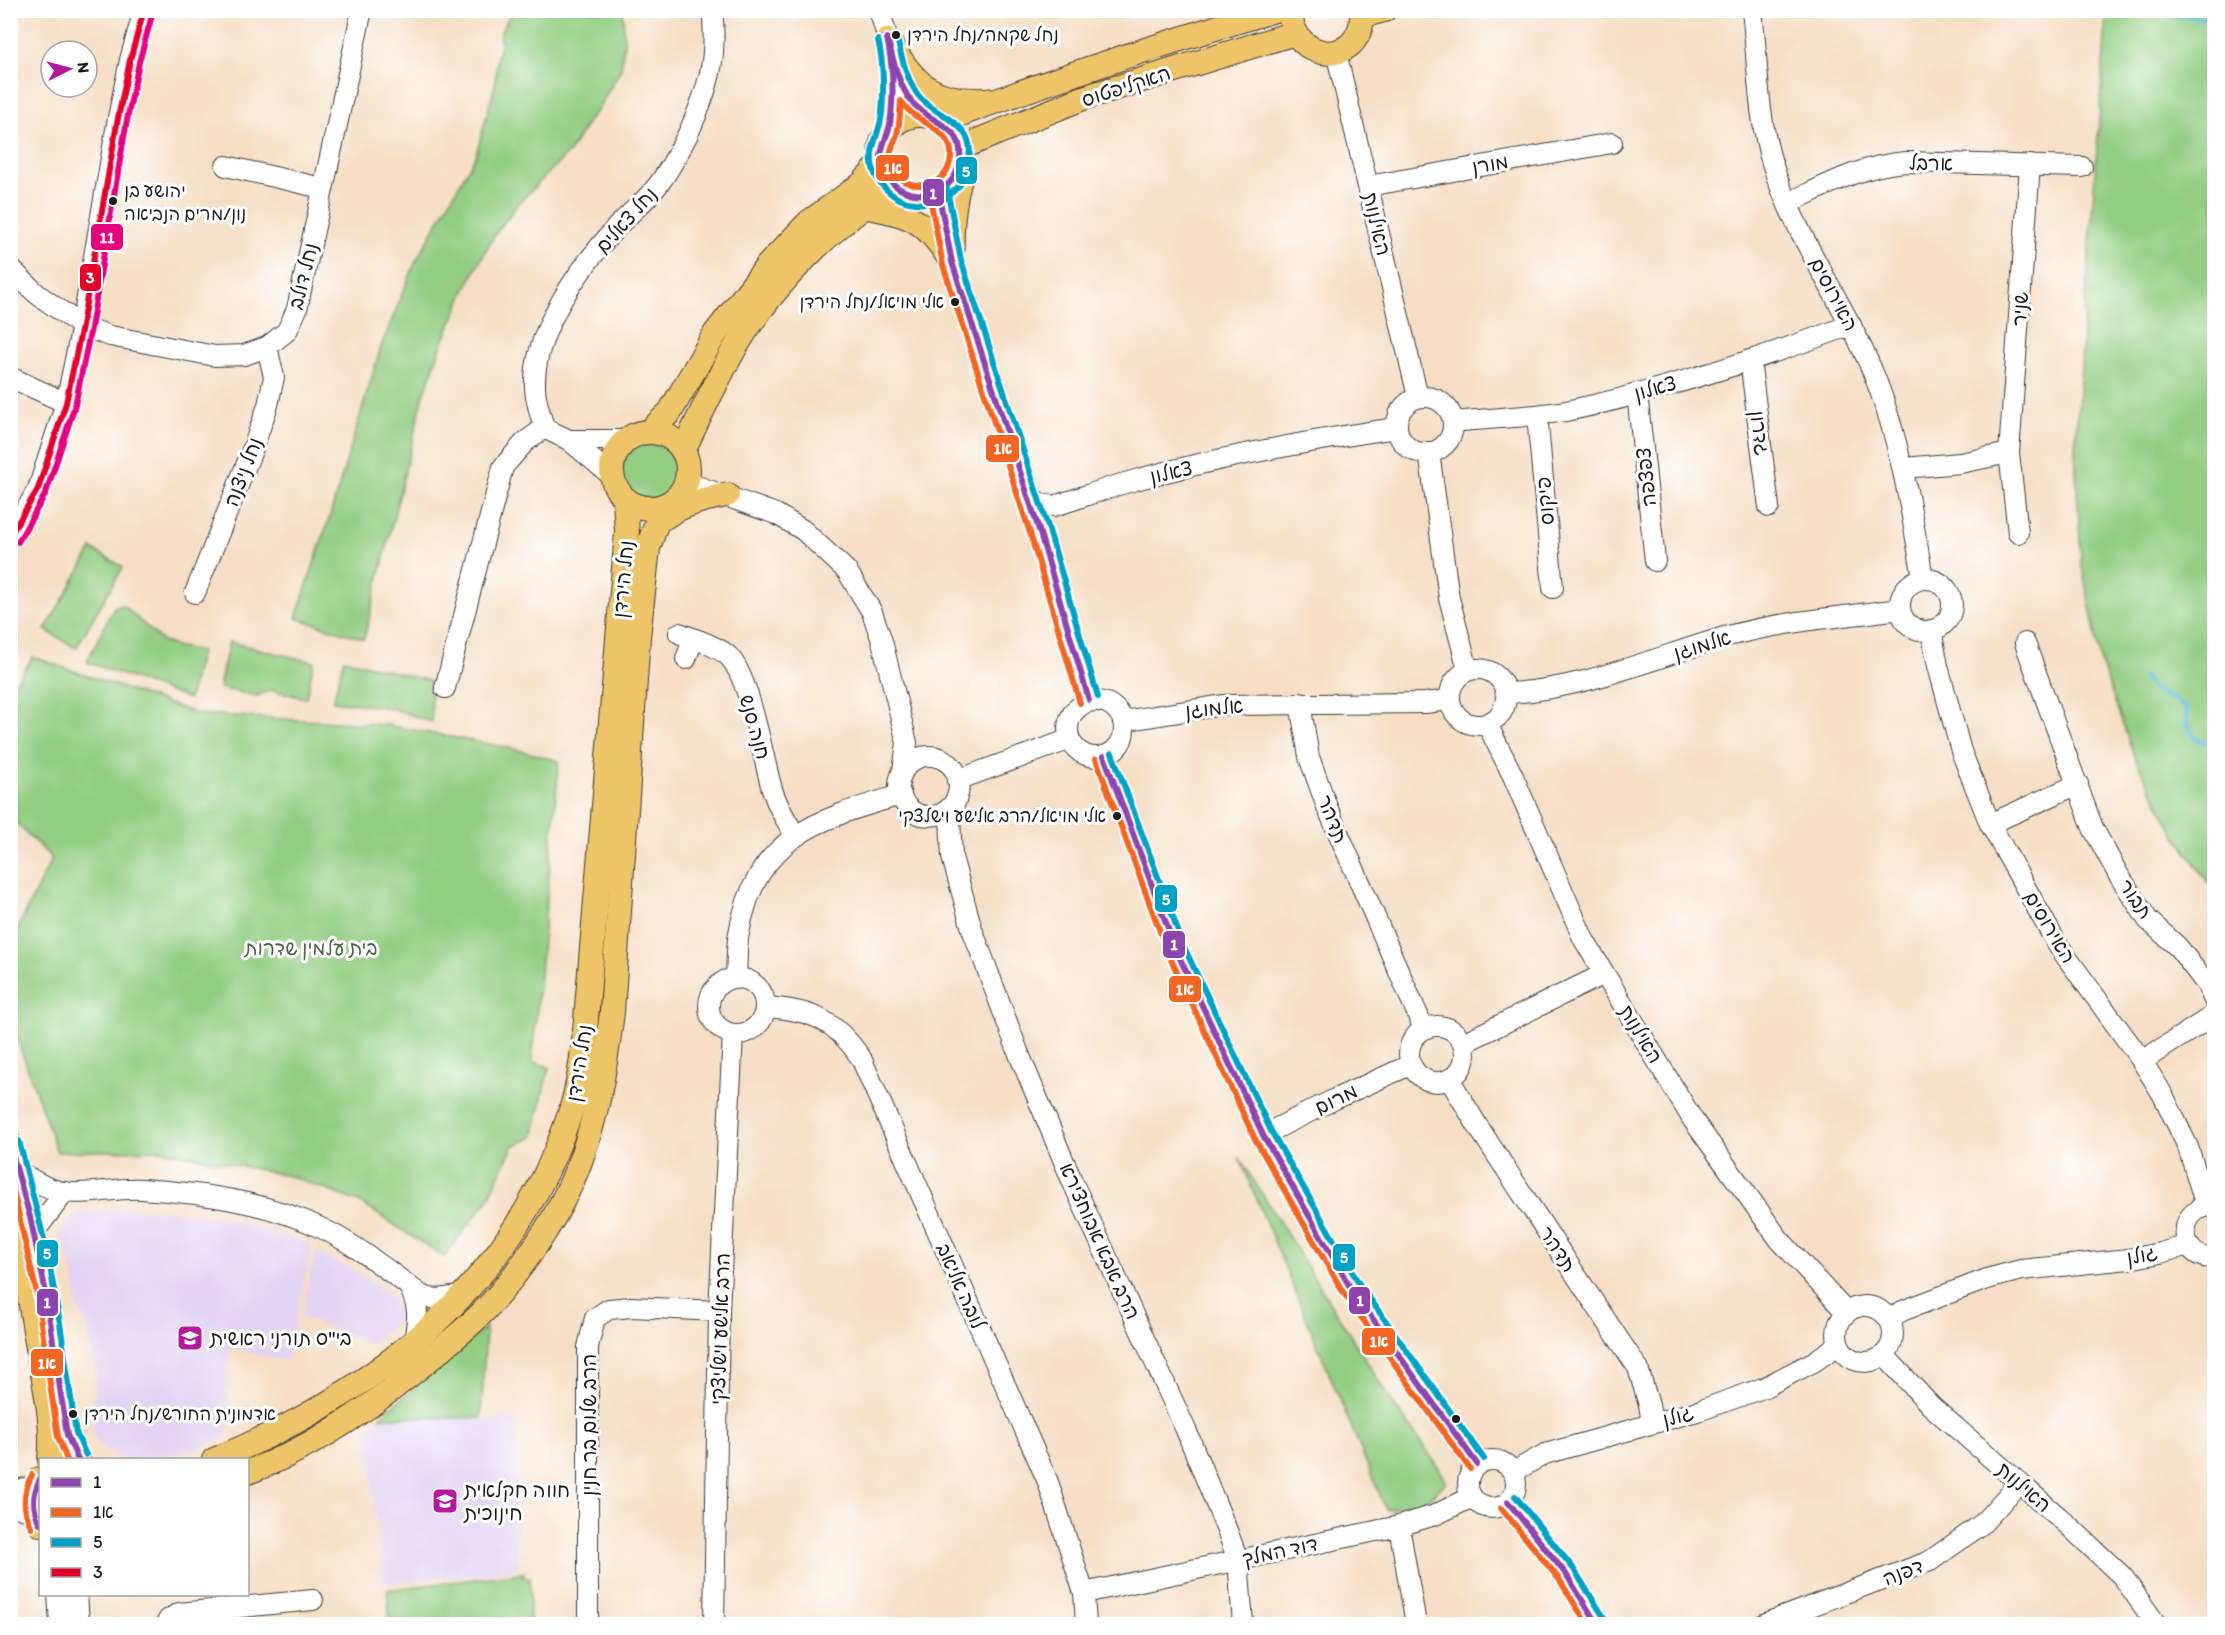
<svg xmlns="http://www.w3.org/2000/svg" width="2225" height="1635" viewBox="0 0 2225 1635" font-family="Itim,'Playpen Sans Hebrew',sans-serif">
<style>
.built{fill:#e2d4f3}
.green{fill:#93ce82;stroke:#58754f;stroke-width:1.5}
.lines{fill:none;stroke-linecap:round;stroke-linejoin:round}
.stream{stroke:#5bbed9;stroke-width:4.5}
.minor-casing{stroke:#3d3935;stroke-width:22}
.major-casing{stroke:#3d3935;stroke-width:26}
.minor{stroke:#fff;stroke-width:20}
.major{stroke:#eec569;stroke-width:24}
.bus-1-casing{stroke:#fff;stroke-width:10}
.bus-2-casing{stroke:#fff;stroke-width:10}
.bus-3-casing{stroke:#fff;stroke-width:10}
.bus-4-casing{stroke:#fff;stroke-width:10}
.bus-5-casing{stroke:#fff;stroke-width:10}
.bus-1{stroke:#8e44ad;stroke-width:6}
.bus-2{stroke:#f26522;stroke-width:6}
.bus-3{stroke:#01a2c5;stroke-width:6}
.bus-4{stroke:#e4002b;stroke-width:6}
.bus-5{stroke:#e5007d;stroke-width:6}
.bus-dot{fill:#1c1c1c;stroke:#fff;stroke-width:2}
.labels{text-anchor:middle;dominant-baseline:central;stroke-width:6;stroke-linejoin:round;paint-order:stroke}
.bus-label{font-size:18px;fill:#1c1c1c;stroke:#fff;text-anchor:start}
.street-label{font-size:20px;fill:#1c1c1c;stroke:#fff}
.park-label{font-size:20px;fill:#4c6345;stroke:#fff}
.poi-label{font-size:20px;fill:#1c1c1c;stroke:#fff;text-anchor:start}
.line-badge{stroke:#fff;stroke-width:2}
.badge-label{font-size:16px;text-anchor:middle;font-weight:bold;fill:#fff}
</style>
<rect width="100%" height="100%" fill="#fff"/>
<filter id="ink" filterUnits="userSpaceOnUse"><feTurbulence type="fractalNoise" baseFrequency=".0167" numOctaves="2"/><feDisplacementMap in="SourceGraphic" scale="12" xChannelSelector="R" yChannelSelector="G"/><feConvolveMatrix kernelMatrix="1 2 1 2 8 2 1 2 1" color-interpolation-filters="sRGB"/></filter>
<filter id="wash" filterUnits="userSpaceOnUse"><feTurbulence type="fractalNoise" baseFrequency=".008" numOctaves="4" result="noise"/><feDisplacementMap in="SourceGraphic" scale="24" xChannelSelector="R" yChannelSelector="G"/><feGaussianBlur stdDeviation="1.35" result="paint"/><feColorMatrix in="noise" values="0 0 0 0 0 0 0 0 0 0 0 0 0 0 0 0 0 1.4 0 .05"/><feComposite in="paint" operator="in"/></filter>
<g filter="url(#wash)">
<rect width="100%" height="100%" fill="#f6dfc5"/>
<!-- built -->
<g class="built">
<path d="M 114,1208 L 184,1212 L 241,1222 L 312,1245 L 286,1362 L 230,1347 L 227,1436 L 196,1450 L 149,1459 L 121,1459 L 97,1443 L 91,1426 L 96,1377 L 88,1329 L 78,1307 L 72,1268 L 60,1233 L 79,1213 Z"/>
<path d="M 315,1252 L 351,1269 L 382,1289 L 404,1313 L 373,1345 L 301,1316 Z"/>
<path d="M 380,1417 L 517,1419 L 517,1570 L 383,1584 L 367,1431 Z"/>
</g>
<!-- green -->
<g class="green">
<path d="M 512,10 L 623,11 L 624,44 L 621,69 L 598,109 L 587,123 L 570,151 L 518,204 L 493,237 L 467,286 L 442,344 L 423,397 L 364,639 L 296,618 L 329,519 L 381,347 L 415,263 L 476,155 L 495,85 L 497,56 L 502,41 L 499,40 L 501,32 Z"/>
<path d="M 2107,11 L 2214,11 L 2214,891 L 2176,836 L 2135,758 L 2101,663 L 2081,561 L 2075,449 Z"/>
<circle cx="650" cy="473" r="29"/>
<path d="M 92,549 L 123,567 L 76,648 L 45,630 Z"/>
<path d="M 123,605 L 162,641 L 174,646 L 201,651 L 189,699 L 87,662 L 114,607 Z"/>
<path d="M 229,642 L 314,662 L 306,698 L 271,690 L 257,696 L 219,688 Z"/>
<path d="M 33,657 L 198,714 L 387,725 L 515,749 L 559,761 L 532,1062 L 549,1067 L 533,1137 L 513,1146 L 489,1198 L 444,1257 L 359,1202 L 290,1176 L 162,1150 L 57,1152 L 10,1018 L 11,943 L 52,858 L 11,818 L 11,689 Z"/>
<path d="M 344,659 L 430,681 L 432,722 L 391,708 L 333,701 Z"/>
<path d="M 1239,1157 L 1390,1399 L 1439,1468 L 1446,1481 C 1429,1505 1413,1504 1386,1510 Z"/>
<path d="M 486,1327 L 481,1418 L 380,1417 Z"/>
<path d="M 524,1573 L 523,1577 L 530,1577 L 530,1624 L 390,1624 L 387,1590 Z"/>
</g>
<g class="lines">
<!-- stream -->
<g class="stream">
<path d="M 2128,10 L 2214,19"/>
<path d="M 2143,676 L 2153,690 L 2177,701 L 2187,710 L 2186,723 L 2196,739 L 2214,746"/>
</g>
</g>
</g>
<g filter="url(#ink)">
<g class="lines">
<!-- minor casing -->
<g class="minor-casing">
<g id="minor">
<path d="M 879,10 L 902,84 L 911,102 L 931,115"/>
<path d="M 1752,10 C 1758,61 1757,114 1772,163 C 1796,240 1847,306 1876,380 C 1901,444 1911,511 1923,578"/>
<path d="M 1336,52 L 1418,397"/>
<path d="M 889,130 L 891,66"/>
<path d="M 226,166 L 322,188"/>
<path d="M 1368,186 L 1612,143"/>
<path d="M 938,191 L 952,262 L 1039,530 L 1089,700"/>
<path d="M 1788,203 C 1827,185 1863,165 1906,162 L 2082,167"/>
<path d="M 10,268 L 37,294 L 82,326 L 110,336 L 215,356 L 244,355 L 267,347 L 287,331 L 297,309 L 362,10"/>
<path d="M 1750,360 L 1769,507"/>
<path d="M 10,377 L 66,403"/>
<path d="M 1637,393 L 1655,561"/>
<circle cx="1425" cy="425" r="28"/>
<path d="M 1537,415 L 1553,588"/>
<path d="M 1453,422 C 1492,418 1533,417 1571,410 C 1665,390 1761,358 1851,325"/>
<path d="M 569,440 L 626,440"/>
<path d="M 1429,452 L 1449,598 L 1468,670"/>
<path d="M 1904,468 L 1960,463 L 2009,453"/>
<path d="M 612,476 L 569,440 L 544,428 C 541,415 535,400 535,387 C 533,331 578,271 613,231 C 627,215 645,202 658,185 C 670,169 679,152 688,134 C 708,90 718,59 712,10"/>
<path d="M 686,482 L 776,514 L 803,530 L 847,571 L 872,612 L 882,641 L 907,743 L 903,771"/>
<path d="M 1027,494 L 1041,504 L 1054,506 C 1080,498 1106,488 1132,481 C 1219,457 1308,441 1396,428"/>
<path d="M 2018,533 L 2009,453 L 2030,165"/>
<path d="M 10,537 L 38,489 L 66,403 L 82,326 L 118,118 L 130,60 L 144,10"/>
<circle cx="1926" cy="605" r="26"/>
<path d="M 195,593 L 253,448 L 268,405 L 274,377 L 267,347"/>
<path d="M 1931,630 L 1938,666 L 1961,751 L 1990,824 L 2057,944 L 2142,1061 L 2163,1095 L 2188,1147 L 2206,1206"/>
<path d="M 679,633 C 694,639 713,644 726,654 C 749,671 763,759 772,789 C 777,806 786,820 795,835"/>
<path d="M 2025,643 L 2093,828 L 2118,874 L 2148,920 L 2178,947 L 2207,985 L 2214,1000"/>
<path d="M 686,659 L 693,639"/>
<circle cx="1478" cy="697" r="28"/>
<path d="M 445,688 L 503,467 L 525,442 L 544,428"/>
<path d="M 1506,693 C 1583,690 1655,657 1728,636 C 1784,621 1843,617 1900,609"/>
<circle cx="1096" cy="729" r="28"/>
<path d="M 1300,703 L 1309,757 L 1327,807 L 1424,1029"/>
<path d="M 1123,721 L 1223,705 L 1425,703 L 1450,700"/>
<path d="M 1487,724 L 1513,776 L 1584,940 L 1693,1120 L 1779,1239 L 1846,1312"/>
<path d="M 1104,756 L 1176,950 L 1263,1135 L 1350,1287 L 1477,1464"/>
<circle cx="929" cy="786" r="30"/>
<path d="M 957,780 L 1068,740"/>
<path d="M 956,799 L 950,818 L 952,857 L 972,929 L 1019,1054 L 1073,1183 L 1186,1430 L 1228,1533 L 1238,1560 L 1243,1624"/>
<path d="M 1990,824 L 2078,784"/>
<circle cx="737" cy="1006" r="28"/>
<path d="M 736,979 C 737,964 736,948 739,933 C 756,836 818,819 901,795"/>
<path d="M 765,1007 C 811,1010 834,1019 861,1058 L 1048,1482 L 1084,1593 L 1086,1624"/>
<circle cx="1437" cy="1054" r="28"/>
<path d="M 1463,1043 L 1604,974"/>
<path d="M 2142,1061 L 2214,1015"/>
<path d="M 1450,1080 L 1477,1125 L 1569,1265 L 1638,1368 L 1649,1405 L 1652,1423"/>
<path d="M 1263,1135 L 1335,1099 L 1410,1065"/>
<path d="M 19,1172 C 33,1180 48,1190 64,1192 C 87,1196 117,1187 142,1189 C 202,1193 268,1202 323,1229 C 358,1246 390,1272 421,1295 L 429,1298 L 438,1299 L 461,1296"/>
<path d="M 2214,1206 C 2176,1205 2176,1260 2214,1258"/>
<path d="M 35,1231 L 65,1192"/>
<path d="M 409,1286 C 420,1310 418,1316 414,1342"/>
<circle cx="1865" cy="1334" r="28"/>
<path d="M 1889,1319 L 1902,1311 L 1987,1279 L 2021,1270 L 2129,1259 L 2160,1253 L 2189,1245"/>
<path d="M 1884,1355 L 1931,1406 L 2068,1525 L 2123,1577 L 2156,1624"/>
<circle cx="1492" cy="1484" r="24"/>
<path d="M 1513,1472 L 1545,1454 L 1701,1410 L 1763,1388 L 1815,1361 L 1838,1345"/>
<path d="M 10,1492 L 37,1485"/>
<path d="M 1508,1502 L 1566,1574 L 1597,1624"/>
<path d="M 10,1505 L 35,1513"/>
<path d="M 1399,1526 L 1416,1624"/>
<path d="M 1084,1593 L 1399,1526 L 1435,1515 L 1472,1497"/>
<path d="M 58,1594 L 60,1624"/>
<path d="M 77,1594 L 79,1624"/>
<path d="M 166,1624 L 169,1619 L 179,1613 L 313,1600"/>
<path d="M 588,1624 L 588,1347 L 595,1318 L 609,1309 L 631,1307 L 719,1311"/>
<path d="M 714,1624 L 719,1311 L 733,1034"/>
<path d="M 1764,1624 L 1930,1561 L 1982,1524 L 2019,1483"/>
</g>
</g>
<!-- major casing -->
<g class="major-casing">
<g id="major">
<path d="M 1362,16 L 1384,10"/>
<path d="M 1291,19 C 1297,56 1347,67 1360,29 C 1362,24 1362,16 1362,10"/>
<path d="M 888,40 C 915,84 930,102 986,100"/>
<circle cx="920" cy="155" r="40"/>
<path d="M 942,121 C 1051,80 1163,43 1275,10"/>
<path d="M 960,148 L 1083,98 L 1295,33"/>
<path d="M 863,206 C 913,216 923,218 952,262"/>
<path d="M 952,262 C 951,230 952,201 963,170"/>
<path d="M 650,431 L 670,412 L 715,334 L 768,265 L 809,222 L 862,184 L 881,163"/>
<circle cx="650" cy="470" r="38"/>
<path d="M 683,451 C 699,417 716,382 735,348 C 771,287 834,222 895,187"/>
<path d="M 665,517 C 683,504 705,499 727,495"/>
<path d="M 10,1144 C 41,1242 54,1334 67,1435 L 71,1448 L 78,1460"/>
<path d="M 10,1204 C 24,1246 28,1292 36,1336 C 42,1375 55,1419 50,1460"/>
<path d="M 214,1460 C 375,1394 513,1285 569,1116 C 579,1088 582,1059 585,1031 L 627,532 L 625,499"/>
<path d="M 248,1472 C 308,1450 362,1414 411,1374 C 436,1354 461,1334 484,1311 C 509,1285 544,1237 561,1204 C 593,1144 604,1078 612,1012 L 638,637 L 648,548 L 662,507"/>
<path d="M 40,1479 C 31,1494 31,1509 40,1524"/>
</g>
</g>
<!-- minor -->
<use href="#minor" class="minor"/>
<!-- major -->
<use href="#major" class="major"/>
<!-- bus-1 casing -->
<g class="bus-1-casing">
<g id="bus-1">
<path d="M 887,38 C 893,58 898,84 911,101 C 931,126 968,124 959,165 C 956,178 947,187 936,192 C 924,196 911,195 900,189 C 890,183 882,172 881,160 C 880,147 888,136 890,124 C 894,96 893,65 887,38 Z"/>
<path d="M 938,191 L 952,262 L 1039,530 L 1089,700"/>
<path d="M 1104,756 L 1176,950 L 1263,1135 L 1350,1287 L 1477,1464"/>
<path d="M 10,1146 L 30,1217 L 45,1288 L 67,1435 L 78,1460"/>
<path d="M 40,1479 C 32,1495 32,1508 40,1524"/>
<path d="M 1508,1502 L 1566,1574 L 1597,1624"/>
</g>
</g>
<!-- bus-2 casing -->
<g class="bus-2-casing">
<g id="bus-2">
<path d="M 901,101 C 912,120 941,126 949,144 C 952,150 952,155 950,162 C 944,193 895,193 890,161 C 888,151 895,143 897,134 C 900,123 900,112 901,101 Z"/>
<path d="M 929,193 L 943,265 L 1030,533 L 1080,703"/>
<path d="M 1096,759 L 1168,953 L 1255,1139 L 1343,1292 L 1470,1469"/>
<path d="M 10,1177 L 36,1290 L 58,1437 L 67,1460"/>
<path d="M 32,1475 C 22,1493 22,1510 32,1528"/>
<path d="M 1501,1508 L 1559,1579 L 1587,1624"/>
</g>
</g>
<!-- bus-3 casing -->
<g class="bus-3-casing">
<g id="bus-3">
<path d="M 878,40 C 884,64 884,88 882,113 C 881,127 874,139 872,153 C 869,178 891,201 915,203 C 931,205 946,199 957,188 C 965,180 967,170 969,159 C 976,121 935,118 918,95 C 906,79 901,54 896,35"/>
<path d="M 947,189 L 961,260 L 1048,527 L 1098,697"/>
<path d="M 1112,753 L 1184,947 L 1271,1131 L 1358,1282 L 1484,1459"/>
<path d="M 19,1141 L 47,1251 L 60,1323 L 76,1433 L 86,1455"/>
<path d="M 1515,1496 L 1573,1568 L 1605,1619"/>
</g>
</g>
<!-- bus-4 casing -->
<g class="bus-4-casing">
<path id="bus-4" d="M 10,536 L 38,489 L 66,403 L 82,326 L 118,118 L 130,60 L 144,10"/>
</g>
<!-- bus-5 casing -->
<g class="bus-5-casing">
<path id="bus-5" d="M 18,542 L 46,493 L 75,405 L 91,328 L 127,120 L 139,62 L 153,12"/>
</g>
<!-- bus-1 -->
<use href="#bus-1" class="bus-1"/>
<!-- bus-2 -->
<use href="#bus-2" class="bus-2"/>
<!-- bus-3 -->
<use href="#bus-3" class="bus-3"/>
<!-- bus-4 -->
<use href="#bus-4" class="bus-4"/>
<!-- bus-5 -->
<use href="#bus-5" class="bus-5"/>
</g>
</g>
<!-- icons -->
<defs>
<g id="school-square" transform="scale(1.35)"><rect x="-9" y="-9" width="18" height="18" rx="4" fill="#b5179e" stroke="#fff"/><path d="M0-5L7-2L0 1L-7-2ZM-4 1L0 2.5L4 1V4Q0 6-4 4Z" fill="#fff"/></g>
</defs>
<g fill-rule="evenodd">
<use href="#school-square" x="190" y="1338"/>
<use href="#school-square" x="445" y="1501"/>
</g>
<!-- markers -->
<g class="bus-dot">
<circle cx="896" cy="35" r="5"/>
<circle cx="113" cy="201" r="5"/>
<circle cx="955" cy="302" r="5"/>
<circle cx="1117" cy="816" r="5"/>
<circle cx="73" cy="1414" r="5"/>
<circle cx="1456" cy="1419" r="5"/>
</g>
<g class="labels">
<!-- bus labels -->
<g class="bus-label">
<text x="907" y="35">נחל שקמה/נחל הירדן</text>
<text x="124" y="191">יהושע בן<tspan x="124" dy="23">נון/מרים הנביאה</tspan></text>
<text x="944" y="302" text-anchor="end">אלי מויאל/נחל הירדן</text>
<text x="1106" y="816" text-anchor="end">אלי מויאל/הרב אלישע וישלצקי</text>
<text x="84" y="1414">אדמונית החורש/נחל הירדן</text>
</g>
<!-- street labels -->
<g class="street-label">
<text transform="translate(1126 86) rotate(-18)">האקליפטוס</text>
<text transform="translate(1931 163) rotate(1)">ארבל</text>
<text transform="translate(1490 164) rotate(-10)">מורן</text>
<text transform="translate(626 220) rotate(-48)">נחל צאלים</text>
<text transform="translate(1377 224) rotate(77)">האילנות</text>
<text transform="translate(303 276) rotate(-76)">נחל דולב</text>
<text transform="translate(1834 294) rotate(62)">האירוסים</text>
<text transform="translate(2020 309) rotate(-86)">שניר</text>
<text transform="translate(1655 388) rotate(-16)">צאלון</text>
<text transform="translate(1760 433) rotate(83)">גדרון</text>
<text transform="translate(243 472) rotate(-69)">נחל ניצנה</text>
<text transform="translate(1171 472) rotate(-13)">צאלון</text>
<text transform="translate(1646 477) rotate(-96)">צפצפה</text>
<text transform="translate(1545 501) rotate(-95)">פיקוס</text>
<text transform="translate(623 579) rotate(-85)">נחל הירדן</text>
<text transform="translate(1702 645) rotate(-17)">אלמוגן</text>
<text transform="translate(1214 708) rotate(-6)">אלמוגן</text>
<text transform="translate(755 727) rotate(74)">חנה סנש</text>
<text transform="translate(1333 819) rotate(68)">תדהר</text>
<text transform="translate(2136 899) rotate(55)">תבור</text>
<text transform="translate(2050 927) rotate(59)">האירוסים</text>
<text transform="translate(1641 1034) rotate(59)">האילנות</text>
<text transform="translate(579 1063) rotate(-81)">נחל הירדן</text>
<text transform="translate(1336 1099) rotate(-26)">מרום</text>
<text transform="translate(1100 1241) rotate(66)">הרב אבא אבוחצירא</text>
<text transform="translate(1558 1249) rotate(57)">תדהר</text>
<text transform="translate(2142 1255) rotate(-10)">גולן</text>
<text transform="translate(961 1286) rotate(66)">לובה אליאב</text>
<text transform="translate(720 1329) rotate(-88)">הרב אלישע וישליצקי</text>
<text transform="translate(1678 1416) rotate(-15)">גולן</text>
<text transform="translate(589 1425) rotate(-90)">הרב שלום בר חנין</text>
<text transform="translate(2024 1487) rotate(41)">האילנות</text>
<text transform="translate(1280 1551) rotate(-12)">דוד המלך</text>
<text transform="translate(1903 1572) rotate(-21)">דפנה</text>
</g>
<!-- park labels -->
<g class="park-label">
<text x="311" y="948">בית עלמין שדרות</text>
</g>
<!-- poi labels -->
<g class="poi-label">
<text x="210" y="1338">בי"ס תורני ראשית</text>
<text x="464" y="1490">חווה חקלאית<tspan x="464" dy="23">חינוכית</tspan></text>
</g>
</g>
<g class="line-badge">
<rect x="875" y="154" width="35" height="28" rx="6" fill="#f26522"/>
<rect x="955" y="156" width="23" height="29" rx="6" fill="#01a2c5"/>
<rect x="922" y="178" width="23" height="29" rx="6" fill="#8e44ad"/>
<rect x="90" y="223" width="34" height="28" rx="6" fill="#e5007d"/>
<rect x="79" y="263" width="23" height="29" rx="6" fill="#e4002b"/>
<rect x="985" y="434" width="35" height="29" rx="6" fill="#f26522"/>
<rect x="1154" y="884" width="24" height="29" rx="6" fill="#01a2c5"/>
<rect x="1162" y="930" width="24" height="29" rx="6" fill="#8e44ad"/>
<rect x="1168" y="975" width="34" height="28" rx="6" fill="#f26522"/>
<rect x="36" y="1239" width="23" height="29" rx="6" fill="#01a2c5"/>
<rect x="1332" y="1243" width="24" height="29" rx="6" fill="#01a2c5"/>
<rect x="1348" y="1286" width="23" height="29" rx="6" fill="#8e44ad"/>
<rect x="36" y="1288" width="23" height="29" rx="6" fill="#8e44ad"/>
<rect x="1361" y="1327" width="35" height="29" rx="6" fill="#f26522"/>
<rect x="30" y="1348" width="34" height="29" rx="6" fill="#f26522"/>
</g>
<g class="badge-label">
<text x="893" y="174">1א</text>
<text x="966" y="177">5</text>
<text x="933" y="199">1</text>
<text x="107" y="243">11</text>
<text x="90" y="283">3</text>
<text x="1003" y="454">1א</text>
<text x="1166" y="905">5</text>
<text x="1174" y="950">1</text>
<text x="1185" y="995">1א</text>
<text x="47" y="1259">5</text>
<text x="1344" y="1263">5</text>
<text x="1360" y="1306">1</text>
<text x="47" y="1308">1</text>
<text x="1379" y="1347">1א</text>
<text x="47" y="1369">1א</text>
</g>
<!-- margin -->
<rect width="2225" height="1635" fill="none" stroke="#fff" stroke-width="36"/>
<!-- legend -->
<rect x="39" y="1458" width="210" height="138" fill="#ffffff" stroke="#a4a4a4" stroke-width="1.5"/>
<rect x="51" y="1478" width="30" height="9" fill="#8e44ad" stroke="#a4a4a4" stroke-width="1.5"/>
<text x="93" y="1488" font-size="18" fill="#1c1c1c">1</text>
<rect x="51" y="1508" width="30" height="9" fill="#f26522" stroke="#a4a4a4" stroke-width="1.5"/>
<text x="93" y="1518" font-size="18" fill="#1c1c1c">1א</text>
<rect x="51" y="1538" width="30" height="9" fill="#01a2c5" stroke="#a4a4a4" stroke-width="1.5"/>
<text x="93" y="1548" font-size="18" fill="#1c1c1c">5</text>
<rect x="51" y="1568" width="30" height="9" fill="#e4002b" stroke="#a4a4a4" stroke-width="1.5"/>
<text x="93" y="1578" font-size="18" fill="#1c1c1c">3</text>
<!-- north arrow -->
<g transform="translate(69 69) rotate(84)"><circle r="28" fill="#ffffff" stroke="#a4a4a4" stroke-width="1.5"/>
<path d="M0-4.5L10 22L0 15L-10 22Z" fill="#b5179e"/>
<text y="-9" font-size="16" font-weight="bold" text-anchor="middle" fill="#1c1c1c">N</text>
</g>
</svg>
